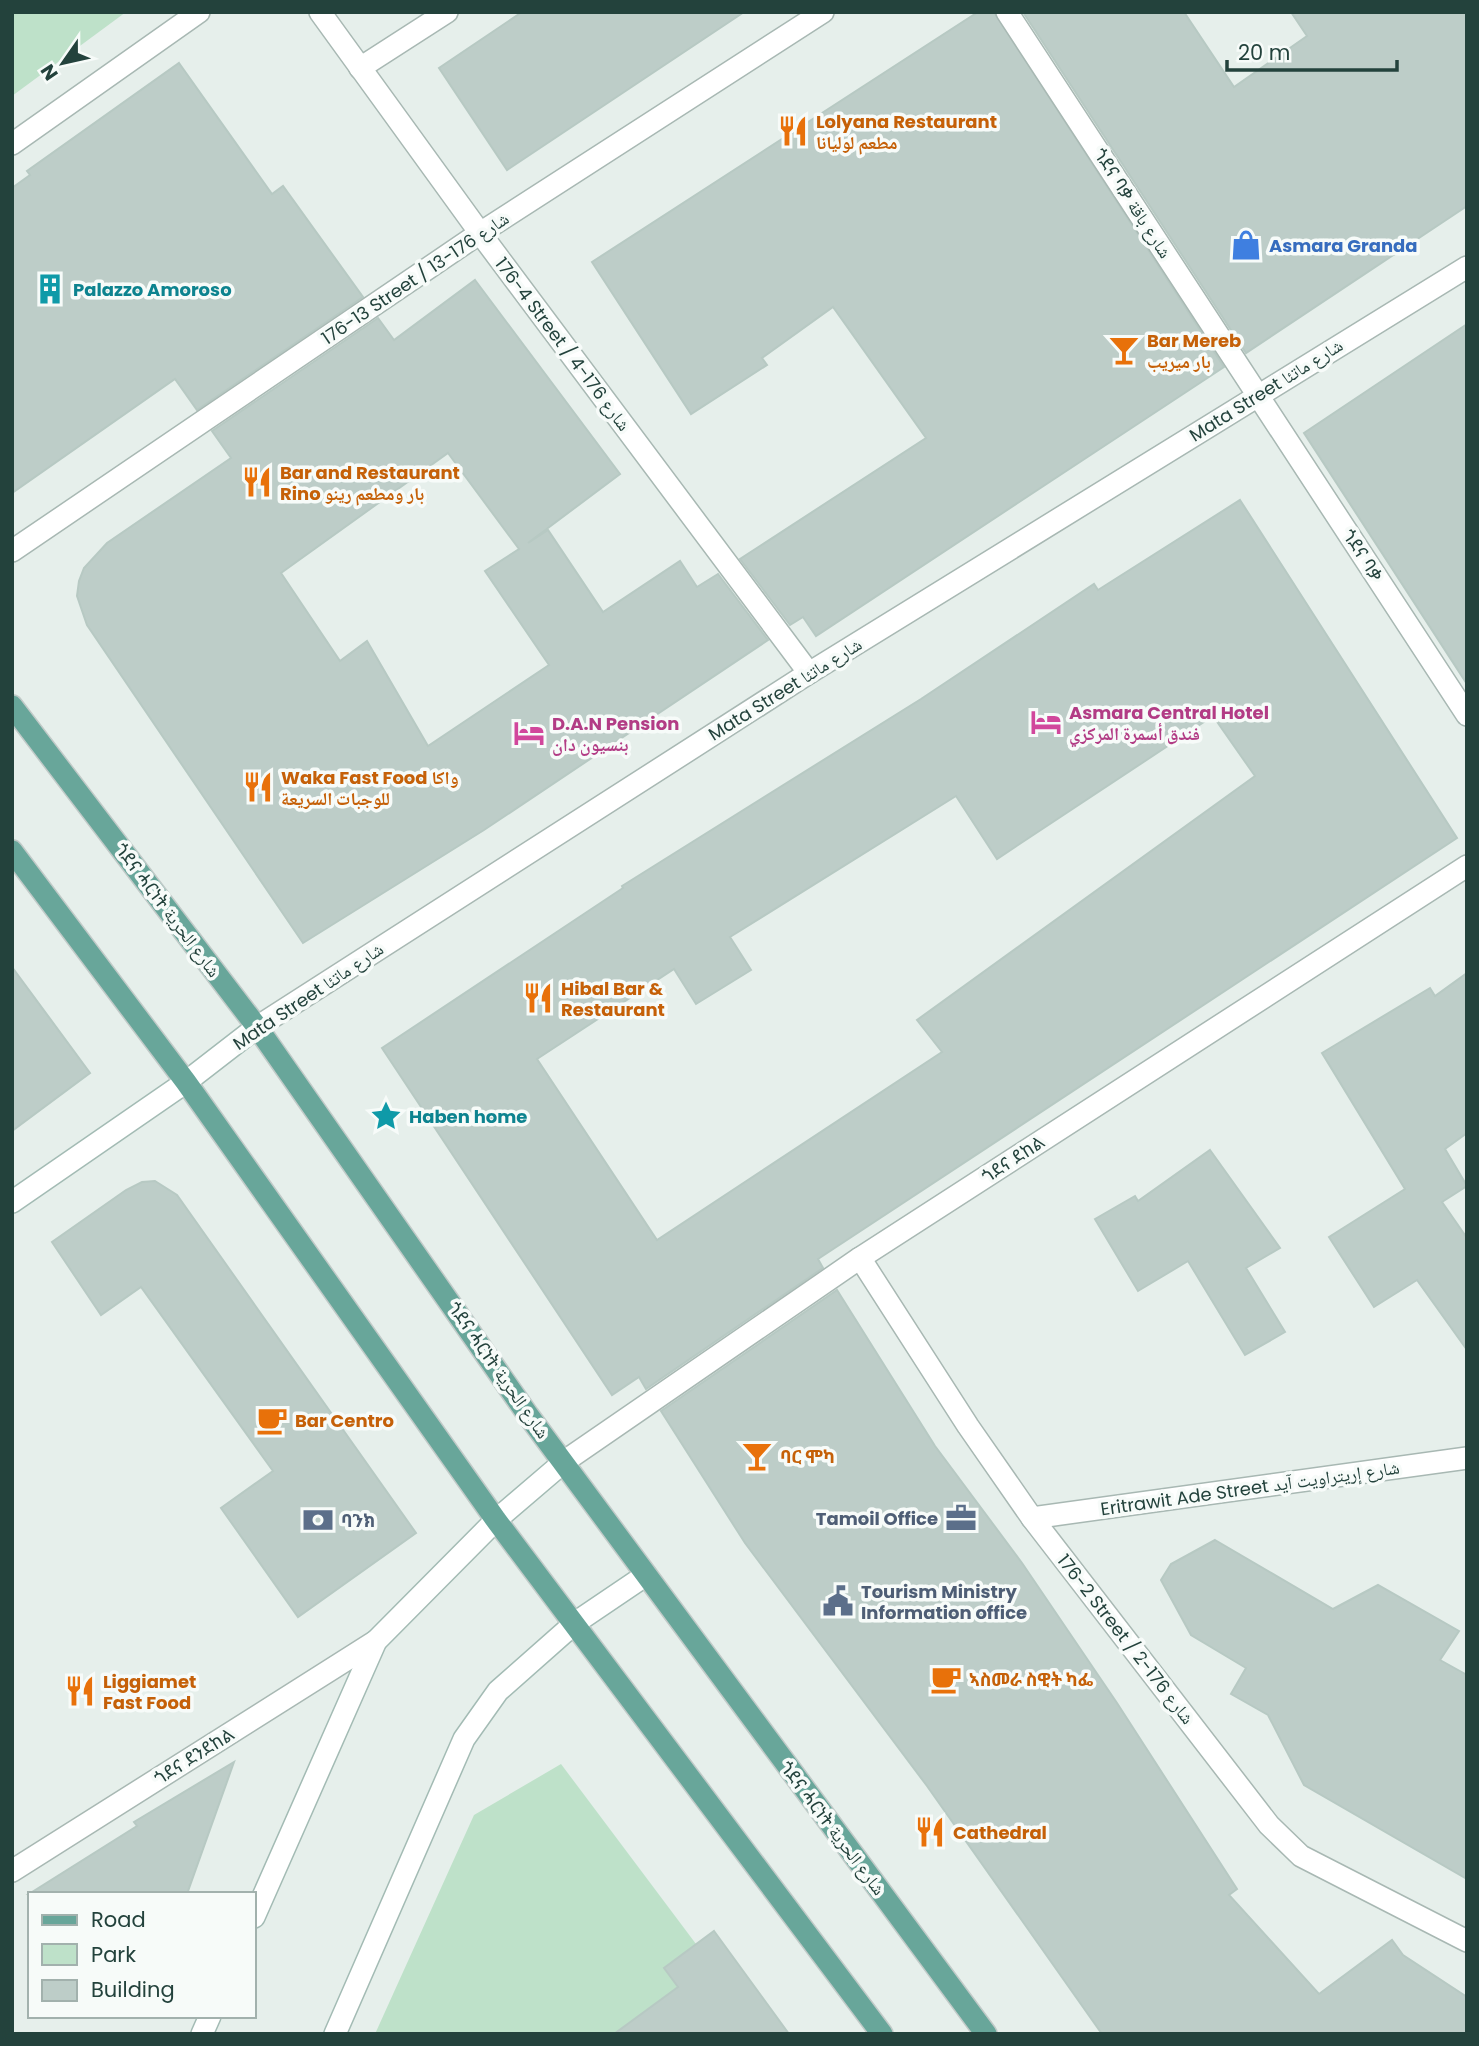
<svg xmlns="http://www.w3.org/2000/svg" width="1479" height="2046" viewBox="0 0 1479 2046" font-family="Poppins,'Noto Naskh Arabic','Noto Sans Ethiopic',sans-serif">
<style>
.green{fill:#bee1c9}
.building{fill:#bdcdc8;stroke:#b7c9c3;stroke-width:2;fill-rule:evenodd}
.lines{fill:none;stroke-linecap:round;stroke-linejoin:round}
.street-casing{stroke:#a8b8b3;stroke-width:24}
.secondary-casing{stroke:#a3bbb4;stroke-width:24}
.primary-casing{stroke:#c1cac8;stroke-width:24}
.street{stroke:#fff;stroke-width:21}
.secondary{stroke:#fff;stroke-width:21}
.primary{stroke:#68a69a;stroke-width:21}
.labels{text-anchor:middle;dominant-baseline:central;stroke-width:7;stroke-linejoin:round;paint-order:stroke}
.food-label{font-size:18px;font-weight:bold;fill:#c56008;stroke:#f7fbf9;text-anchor:start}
.street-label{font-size:18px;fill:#23423c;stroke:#f7fbf9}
.shop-label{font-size:18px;font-weight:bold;fill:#366cbe;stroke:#f7fbf9;text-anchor:start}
.culture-label{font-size:18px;font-weight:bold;fill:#0d838f;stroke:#f7fbf9;text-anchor:start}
.hotel-label{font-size:18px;font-weight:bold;fill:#b23c85;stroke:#f7fbf9;text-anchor:start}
.service-label{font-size:18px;font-weight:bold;fill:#4e5e75;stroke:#f7fbf9;text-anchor:start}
</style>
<rect width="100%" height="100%" fill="#e6efeb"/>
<!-- green -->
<g class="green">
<path d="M 12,12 L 126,12 L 12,96 Z"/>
<path d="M 561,1764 L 696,1944 L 664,1968 L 678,1987 L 614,2034 L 375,2034 L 474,1815 Z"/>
</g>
<!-- building -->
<g class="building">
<path d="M 522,12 L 744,12 L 507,170 L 439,68 Z"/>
<path d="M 978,12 L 994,12 L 1224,367 L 816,636 L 803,617 L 790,625 L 740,559 L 926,438 L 833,307 L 762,358 L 767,365 L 691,414 L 592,262 Z"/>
<path d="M 1023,12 L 1184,12 L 1234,87 L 1307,36 L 1291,12 L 1467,12 L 1467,206 L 1246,353 Z"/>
<path d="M 179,63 L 272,194 L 283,186 L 363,297 L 197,410 L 175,379 L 12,493 L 12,188 L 30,175 L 27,171 Z"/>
<path d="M 475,280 L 620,474 L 528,543 L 548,530 L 603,612 L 680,561 L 697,587 L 718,574 L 768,640 L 484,830 L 303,943 L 87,625 L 77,596 L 79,581 L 84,568 L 107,543 L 231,458 L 212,431 L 378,318 L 394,340 ZM 448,453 L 519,549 L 485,571 L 549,665 L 428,746 L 367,641 L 340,661 L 281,573 Z"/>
<path d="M 1467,324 L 1467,684 L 1304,433 Z"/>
<path d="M 1240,500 L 1457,838 L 818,1259 L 823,1268 L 646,1389 L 639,1377 L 612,1395 L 382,1048 L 623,888 L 622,886 L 921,699 L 1094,584 L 1098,590 ZM 1213,716 L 1255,776 L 917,1020 L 942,1052 L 657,1240 L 537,1059 L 674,969 L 696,1004 L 751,970 L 730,937 L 956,796 L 997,859 Z"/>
<path d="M 12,967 L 90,1073 L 12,1131 Z"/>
<path d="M 1467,973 L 1467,1133 L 1445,1149 L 1467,1186 L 1442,1202 L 1467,1238 L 1467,1350 L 1417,1280 L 1374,1307 L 1329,1237 L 1405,1189 L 1322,1053 L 1430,988 L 1435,996 Z"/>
<path d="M 1210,1150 L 1280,1248 L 1246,1268 L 1285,1332 L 1245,1355 L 1188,1261 L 1138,1291 L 1095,1219 L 1135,1196 L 1138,1201 Z"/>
<path d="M 155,1181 L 177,1195 L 416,1533 L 298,1617 L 221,1508 L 273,1471 L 141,1287 L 101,1315 L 52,1242 L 126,1190 L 142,1182 Z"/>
<path d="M 837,1290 L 935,1446 L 1022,1563 L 1117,1703 L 1237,1889 L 1229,1895 L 1319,1994 L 1392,1940 L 1403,1955 L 1467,1997 L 1467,2034 L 1102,2034 L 927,1786 L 745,1543 L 661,1411 Z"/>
<path d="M 1215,1540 L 1333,1609 L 1378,1585 L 1459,1631 L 1440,1660 L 1467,1675 L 1467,1879 L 1304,1785 L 1268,1715 L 1231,1694 L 1246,1668 L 1191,1635 L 1161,1580 L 1171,1564 Z"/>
<path d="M 234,1762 L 187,1894 L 29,1894 L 137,1826 L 134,1822 Z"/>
<path d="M 714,1931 L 789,2034 L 614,2034 L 678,1987 L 664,1968 Z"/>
</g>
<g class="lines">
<!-- street casing -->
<g class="street-casing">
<g id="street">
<path d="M 320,12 L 480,233 L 809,673"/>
<path d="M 1007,12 L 1467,715"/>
<path d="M 360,68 L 447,12"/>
<path d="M 12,144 L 199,12"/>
<path d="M 12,551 L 480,233 L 823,12"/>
<path d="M 257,1027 L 809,673 L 1467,267"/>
<path d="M 860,1258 L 968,1426 L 1032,1518 L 1269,1825 L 1301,1856 L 1467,1941"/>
<path d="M 565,1461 L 860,1258 L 1467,866"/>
<path d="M 1032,1518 L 1467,1458"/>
<path d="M 12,1871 L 376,1641"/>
</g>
</g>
<!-- secondary casing -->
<g class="secondary-casing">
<g id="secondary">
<path d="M 12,1202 L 186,1082 L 257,1027"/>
<path d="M 254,1917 L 376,1641 L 496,1520 L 565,1461"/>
<path d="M 202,2034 L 210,2016"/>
<path d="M 335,2034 L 464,1739 L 498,1691 L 575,1623 L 646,1575"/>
</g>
</g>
<!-- primary casing -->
<g class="primary-casing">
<g id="primary">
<path d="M 12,706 L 257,1027 L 528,1415 L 986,2034"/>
<path d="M 12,851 L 186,1082 L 496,1520 L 882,2034"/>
</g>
</g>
<!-- street -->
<use href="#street" class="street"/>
<!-- secondary -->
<use href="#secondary" class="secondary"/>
<!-- primary -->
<use href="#primary" class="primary"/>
</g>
<!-- icons -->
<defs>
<g id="restaurant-bare" transform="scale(2.415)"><path d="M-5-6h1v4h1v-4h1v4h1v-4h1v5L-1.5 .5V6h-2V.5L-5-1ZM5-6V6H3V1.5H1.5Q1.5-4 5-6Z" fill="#e8710a" stroke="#f7fbf9" stroke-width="2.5" paint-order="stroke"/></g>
<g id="shop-bare" transform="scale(2.415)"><path d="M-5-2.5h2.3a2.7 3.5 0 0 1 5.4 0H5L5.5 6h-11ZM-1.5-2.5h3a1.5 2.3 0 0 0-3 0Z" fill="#3f7fe0" stroke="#f7fbf9" stroke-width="2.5" paint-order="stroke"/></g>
<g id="building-bare" transform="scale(2.415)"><path d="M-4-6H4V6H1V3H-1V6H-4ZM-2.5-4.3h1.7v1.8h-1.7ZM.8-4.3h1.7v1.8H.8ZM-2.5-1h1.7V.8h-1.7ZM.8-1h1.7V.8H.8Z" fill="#0f9aa8" stroke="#f7fbf9" stroke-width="2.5" paint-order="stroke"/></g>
<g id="bar-bare" transform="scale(2.415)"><path d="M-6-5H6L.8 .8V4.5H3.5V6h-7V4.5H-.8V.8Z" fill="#e8710a" stroke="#f7fbf9" stroke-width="2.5" paint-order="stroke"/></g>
<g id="hotel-bare" transform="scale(2.415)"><path d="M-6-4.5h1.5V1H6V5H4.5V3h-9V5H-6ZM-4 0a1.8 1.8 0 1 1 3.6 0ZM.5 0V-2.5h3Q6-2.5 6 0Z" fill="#d1479c" stroke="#f7fbf9" stroke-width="2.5" paint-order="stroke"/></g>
<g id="sight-bare" transform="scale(2.415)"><path d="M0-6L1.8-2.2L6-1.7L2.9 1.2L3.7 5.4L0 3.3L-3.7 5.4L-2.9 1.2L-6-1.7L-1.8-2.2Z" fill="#0f9aa8" stroke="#f7fbf9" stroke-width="2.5" paint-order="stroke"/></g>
<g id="cafe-bare" transform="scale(2.415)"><path d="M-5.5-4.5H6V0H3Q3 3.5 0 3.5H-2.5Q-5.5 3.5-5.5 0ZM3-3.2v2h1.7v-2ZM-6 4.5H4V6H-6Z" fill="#e8710a" stroke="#f7fbf9" stroke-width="2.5" paint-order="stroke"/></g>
<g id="office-bare" transform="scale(2.415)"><path d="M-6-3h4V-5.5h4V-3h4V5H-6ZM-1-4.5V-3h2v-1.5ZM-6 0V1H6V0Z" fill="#5c6f8a" stroke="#f7fbf9" stroke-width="2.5" paint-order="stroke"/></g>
<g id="bank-bare" transform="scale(2.415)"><path d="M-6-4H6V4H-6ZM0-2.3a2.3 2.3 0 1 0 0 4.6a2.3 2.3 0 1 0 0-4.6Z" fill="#5c6f8a" stroke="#f7fbf9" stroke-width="2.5" paint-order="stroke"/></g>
<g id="civic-bare" transform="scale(2.415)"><path d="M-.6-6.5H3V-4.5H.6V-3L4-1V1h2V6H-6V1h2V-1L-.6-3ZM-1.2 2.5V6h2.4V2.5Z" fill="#5c6f8a" stroke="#f7fbf9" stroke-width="2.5" paint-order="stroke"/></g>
</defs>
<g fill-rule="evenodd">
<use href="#restaurant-bare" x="793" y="131"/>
<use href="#shop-bare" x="1246" y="245"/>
<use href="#building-bare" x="50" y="289"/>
<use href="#bar-bare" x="1124" y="350"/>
<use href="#restaurant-bare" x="257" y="482"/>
<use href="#hotel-bare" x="1046" y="722"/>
<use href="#hotel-bare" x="529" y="733"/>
<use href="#restaurant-bare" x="258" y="787"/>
<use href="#restaurant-bare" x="538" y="998"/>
<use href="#sight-bare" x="386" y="1116"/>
<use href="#cafe-bare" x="272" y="1420"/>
<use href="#bar-bare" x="757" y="1456"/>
<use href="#office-bare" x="961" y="1518"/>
<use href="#bank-bare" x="318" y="1520"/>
<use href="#civic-bare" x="838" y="1601"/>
<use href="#cafe-bare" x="946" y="1679"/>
<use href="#restaurant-bare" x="80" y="1691"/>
<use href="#restaurant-bare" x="930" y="1832"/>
</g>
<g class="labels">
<!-- food labels -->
<g class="food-label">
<text x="816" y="121">Lolyana Restaurant<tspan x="816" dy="21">مطعم لوليانا</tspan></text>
<text x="1147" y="340">Bar Mereb<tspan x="1147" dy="21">بار ميريب</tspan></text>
<text x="280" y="472">Bar and Restaurant<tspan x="280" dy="21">Rino بار ومطعم رينو</tspan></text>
<text x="281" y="777">Waka Fast Food واكا<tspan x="281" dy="21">للوجبات السريعة</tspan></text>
<text x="561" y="988">Hibal Bar &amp;<tspan x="561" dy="21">Restaurant</tspan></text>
<text x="295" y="1420">Bar Centro</text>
<text x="780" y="1456">ባር ሞካ</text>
<text x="969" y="1679">ኣስመራ ስዊት ካፌ</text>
<text x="103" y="1681">Liggiamet<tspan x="103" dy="21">Fast Food</tspan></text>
<text x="953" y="1832">Cathedral</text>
</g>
<!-- street labels -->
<g class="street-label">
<text transform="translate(1133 203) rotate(57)">ጎደና ባቃ شارع باقة</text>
<text transform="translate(415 278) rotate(-34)">176-13 Street / شارع 176-13</text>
<text transform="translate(563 344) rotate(53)">176-4 Street / شارع 176-4</text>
<text transform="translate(1266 390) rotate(-32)">Mata Street شارع ماتئا</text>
<text transform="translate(1363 555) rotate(57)">ጎደና ባቃ</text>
<text transform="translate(785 689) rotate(-32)">Mata Street شارع ماتئا</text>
<text transform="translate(168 910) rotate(53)">ጎደና ሓርነት شارع الحرية</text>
<text transform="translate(308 996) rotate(-34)">Mata Street شارع ماتئا</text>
<text transform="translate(1013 1159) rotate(-33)">ጎደና ደከል</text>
<text transform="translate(499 1370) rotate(55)">ጎደና ሓርነት شارع الحرية</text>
<text transform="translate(1250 1488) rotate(-8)">Eritrawit Ade Street شارع إريتراويت آيد</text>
<text transform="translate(1126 1639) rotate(52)">176-2 Street / شارع 176-2</text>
<text transform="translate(194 1756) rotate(-32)">ጎደና ደንደከል</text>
<text transform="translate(833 1828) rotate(53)">ጎደና ሓርነት شارع الحرية</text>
</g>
<!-- shop labels -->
<g class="shop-label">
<text x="1269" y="245">Asmara Granda</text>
</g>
<!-- culture labels -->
<g class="culture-label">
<text x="73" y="289">Palazzo Amoroso</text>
<text x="409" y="1116">Haben home</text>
</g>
<!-- hotel labels -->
<g class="hotel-label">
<text x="1069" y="712">Asmara Central Hotel<tspan x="1069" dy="21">فندق أسمرة المركزي</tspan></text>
<text x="552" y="723">D.A.N Pension<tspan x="552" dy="21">بنسيون دان</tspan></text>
</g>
<!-- service labels -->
<g class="service-label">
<text x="938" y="1518" text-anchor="end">Tamoil Office</text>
<text x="341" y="1520">ባንክ</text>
<text x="861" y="1591">Tourism Ministry<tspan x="861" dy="21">Information office</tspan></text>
</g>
</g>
<!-- border -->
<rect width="1479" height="2046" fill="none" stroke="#23423c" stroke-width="28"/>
<!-- legend -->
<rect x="28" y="1892" width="228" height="126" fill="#f7fbf9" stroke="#a2b1ad" stroke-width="2"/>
<rect x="42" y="1915" width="35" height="10" fill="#68a69a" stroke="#a2b1ad" stroke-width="2"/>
<text x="91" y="1927" font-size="21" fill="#23423c">Road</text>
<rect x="42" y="1944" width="35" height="21" fill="#bee1c9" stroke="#a2b1ad" stroke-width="2"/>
<text x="91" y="1962" font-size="21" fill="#23423c">Park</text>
<rect x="42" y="1980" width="35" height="21" fill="#bdcdc8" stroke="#a2b1ad" stroke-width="2"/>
<text x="91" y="1997" font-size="21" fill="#23423c">Building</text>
<!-- north arrow -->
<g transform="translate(63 63) rotate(236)" stroke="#f7fbf9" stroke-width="5" paint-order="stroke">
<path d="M0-5L12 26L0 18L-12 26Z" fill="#23423c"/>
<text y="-10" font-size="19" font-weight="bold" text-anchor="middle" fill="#23423c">N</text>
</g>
<!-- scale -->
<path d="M1227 60v10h170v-10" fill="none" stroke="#23423c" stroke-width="3.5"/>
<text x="1238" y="60" font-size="21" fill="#23423c" stroke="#f7fbf9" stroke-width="5" paint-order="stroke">20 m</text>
</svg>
